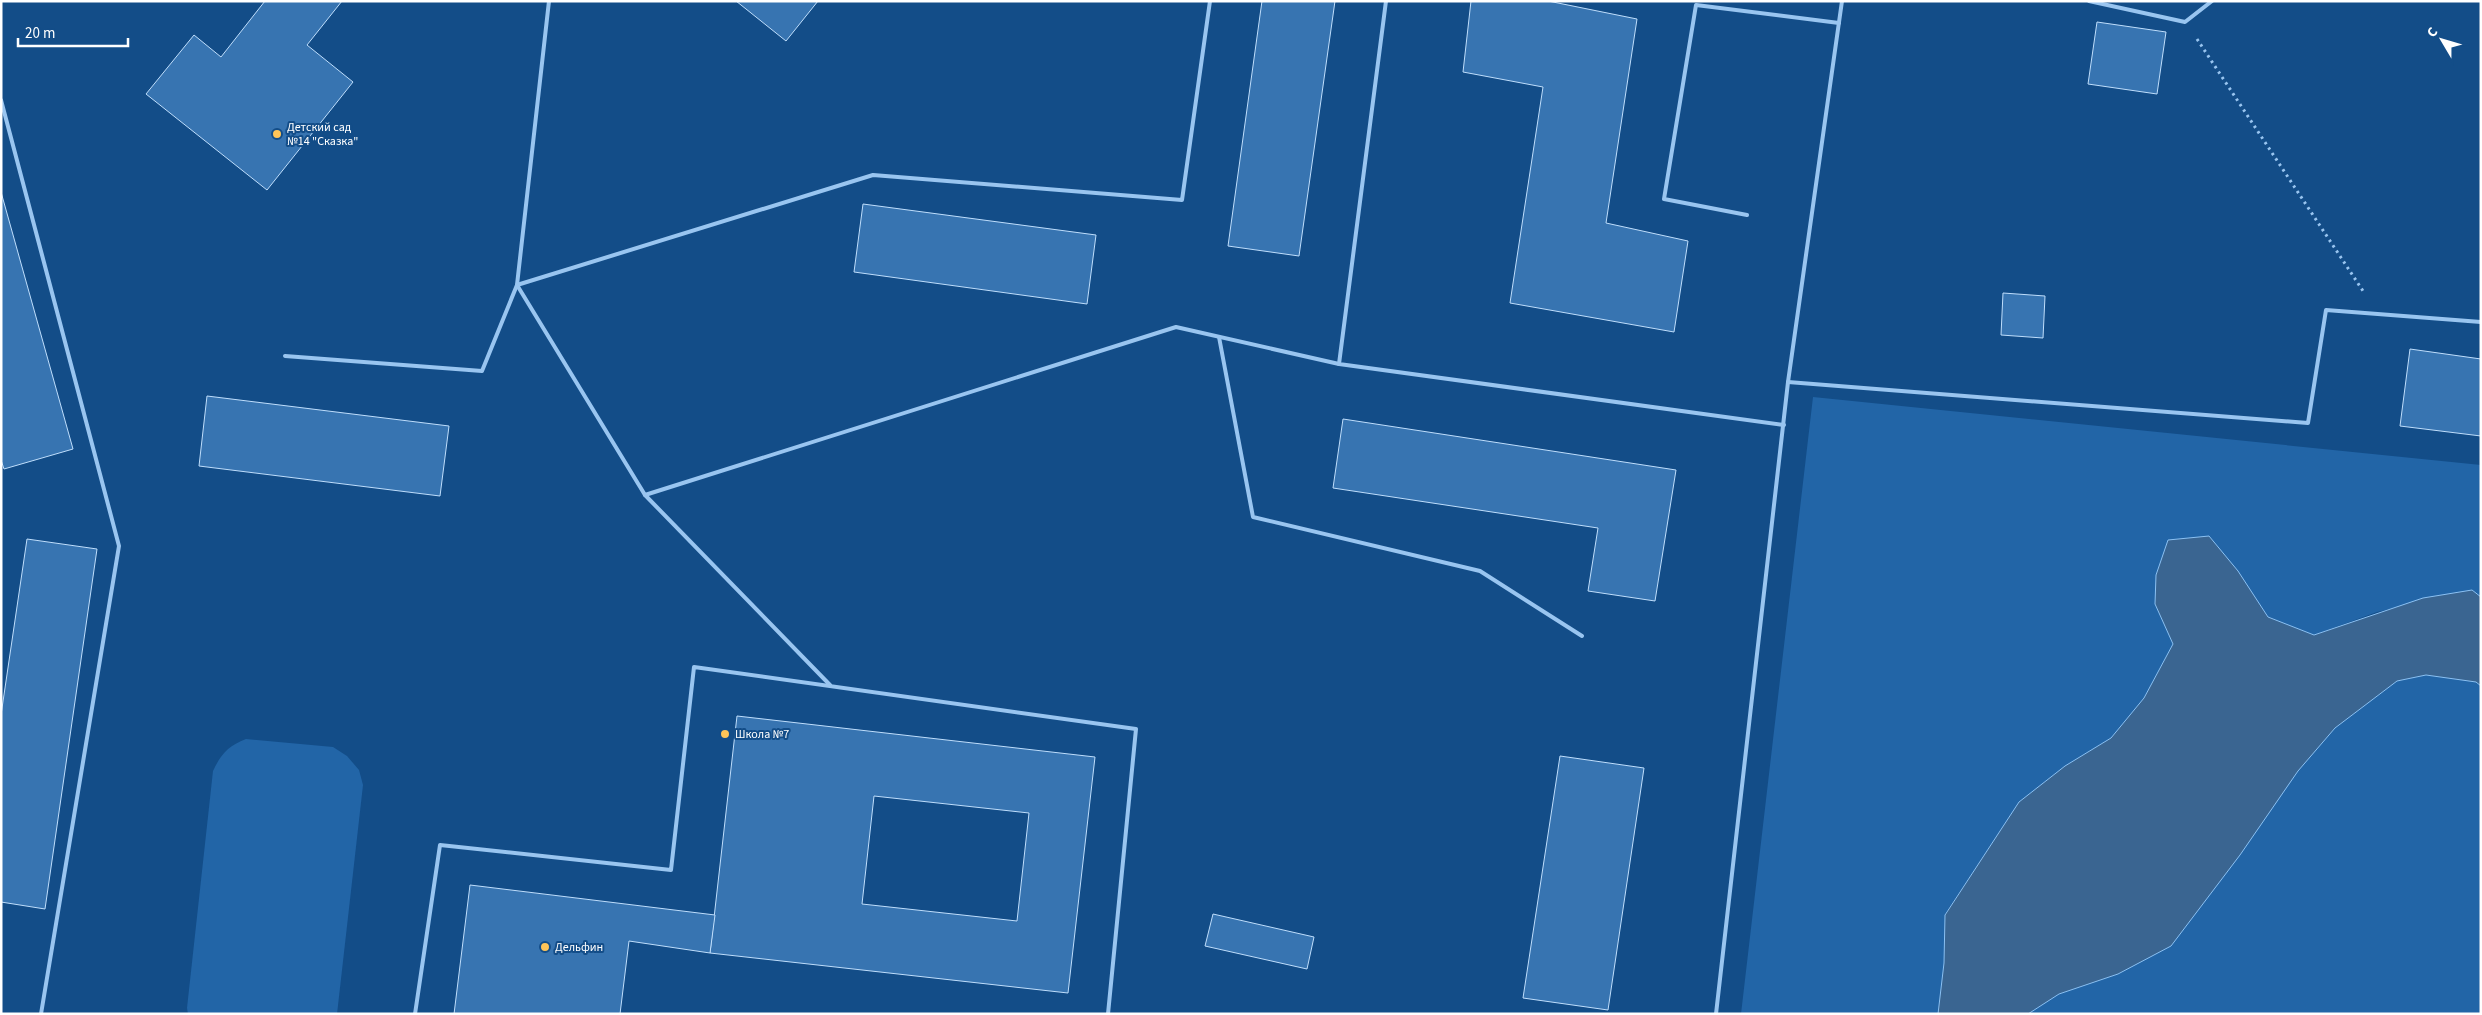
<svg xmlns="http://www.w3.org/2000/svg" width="2482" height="1015" viewBox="0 0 2482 1015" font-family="'Source Sans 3',sans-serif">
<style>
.green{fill:#2265a7}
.water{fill:#3a6591;stroke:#8bc1f3}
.building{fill:#3774b1;stroke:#bfdefc;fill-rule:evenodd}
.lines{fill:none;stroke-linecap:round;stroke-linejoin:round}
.path{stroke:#99c5f0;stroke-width:3;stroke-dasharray:2.5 4;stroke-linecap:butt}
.lane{stroke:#99c5f0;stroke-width:4}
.poi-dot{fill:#ffc558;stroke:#134d88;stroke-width:2}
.labels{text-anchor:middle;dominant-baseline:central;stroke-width:4;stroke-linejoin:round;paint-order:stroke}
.poi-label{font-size:12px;fill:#fff;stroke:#134d88;text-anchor:start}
</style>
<rect width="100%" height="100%" fill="#134d88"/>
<!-- green -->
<g class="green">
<path d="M 1813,397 L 2481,465 L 2481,597 L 2472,590 L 2377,612 L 2314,635 L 2268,617 L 2238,572 L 2209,536 L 2155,604 L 2173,644 L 2144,698 L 2111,738 L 2065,766 L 2019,802 L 1945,914 L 1944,963 L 1938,1014 L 1741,1014 Z"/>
<path d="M 2426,675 L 2476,682 L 2481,686 L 2481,1014 L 2028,1014 L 2059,994 L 2118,974 L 2335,728 L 2397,681 Z"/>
<path d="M 246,739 L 333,747 L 347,756 L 359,770 L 363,785 L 337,1014 L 188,1014 L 187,1008 L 213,771 C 221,754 228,746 246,739 Z"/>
</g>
<!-- water -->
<path class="water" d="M 2209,536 L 2238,571 L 2268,617 L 2314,635 L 2423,598 L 2472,590 L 2481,597 L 2481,686 L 2476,682 L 2426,675 L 2397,681 L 2335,728 L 2298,771 L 2240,855 L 2171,946 L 2118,974 L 2059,994 L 2028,1014 L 1938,1014 L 1944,963 L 1945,915 L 2019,802 L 2065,766 L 2111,738 L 2144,698 L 2173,644 L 2155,604 L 2156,575 L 2168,540 Z"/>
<!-- building -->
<g class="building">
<path d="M 265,1 L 342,1 L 307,45 L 353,82 L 267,190 L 146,94 L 194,35 L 221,57 Z"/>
<path d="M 736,1 L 818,1 L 786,41 Z"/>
<path d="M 1262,1 L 1335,1 L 1299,256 L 1228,246 Z"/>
<path d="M 1471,1 L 1548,1 L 1637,19 L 1606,223 L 1688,241 L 1674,332 L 1510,303 L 1543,87 L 1463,72 Z"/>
<path d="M 2097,22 L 2166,32 L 2157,94 L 2088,84 Z"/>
<path d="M 1,192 L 73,449 L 4,469 L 1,460 Z"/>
<path d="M 863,204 L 1096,235 L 1087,304 L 854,272 Z"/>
<path d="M 2003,293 L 2045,296 L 2043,338 L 2001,335 Z"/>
<path d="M 2410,349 L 2481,359 L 2481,436 L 2400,426 Z"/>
<path d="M 207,396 L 449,426 L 440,496 L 199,466 Z"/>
<path d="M 1343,419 L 1676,470 L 1655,601 L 1588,591 L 1598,528 L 1333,488 Z"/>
<path d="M 27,539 L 97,549 L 45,909 L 1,902 L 1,715 Z"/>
<path d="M 737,716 L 1095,757 L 1068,993 L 710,953 ZM 874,796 L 1029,813 L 1017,921 L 862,904 Z"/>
<path d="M 1560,756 L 1644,768 L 1608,1010 L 1523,998 Z"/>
<path d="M 470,885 L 715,915 L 710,953 L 629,941 L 620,1014 L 454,1014 Z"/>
<path d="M 1213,914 L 1314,937 L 1307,969 L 1205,946 Z"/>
</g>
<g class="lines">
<!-- path -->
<path class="path" d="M 2197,39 L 2363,291"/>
<!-- lane -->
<g class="lane">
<path d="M 1210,1 L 1182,200 L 873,175 L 517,285 L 645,495 L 1176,327 L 1339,364"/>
<path d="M 1386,1 L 1339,364 L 1784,425"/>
<path d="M 2089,1 L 2185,22 L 2212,1"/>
<path d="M 1,100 L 119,546 L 41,1014"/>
<path d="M 1747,215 L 1664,199 L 1696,5 L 1839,23"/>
<path d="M 1219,337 L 1253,517 L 1480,571 L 1582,636"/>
<path d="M 285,356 L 482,371 L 517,285 L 549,1"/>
<path d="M 1788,382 L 2308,423 L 2326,310 L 2481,322"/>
<path d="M 645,495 L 830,685"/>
<path d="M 415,1014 L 440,845 L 671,870 L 694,667 L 1136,729 L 1108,1014"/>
<path d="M 1716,1014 L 1788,382 L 1842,1"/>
</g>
</g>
<!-- markers -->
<g class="poi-dot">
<circle cx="277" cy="134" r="5"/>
<circle cx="725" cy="734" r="5"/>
<circle cx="545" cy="947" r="5"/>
</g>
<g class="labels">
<!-- poi labels -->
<g class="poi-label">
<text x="287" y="127">Детский сад<tspan x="287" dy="14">№14 "Сказка"</tspan></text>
<text x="735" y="734">Школа №7</text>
<text x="555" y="947">Дельфин</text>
</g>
</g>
<!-- border -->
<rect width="2482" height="1015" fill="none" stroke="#ffffff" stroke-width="5"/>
<!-- north arrow -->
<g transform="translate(2442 40) rotate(308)" stroke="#134d88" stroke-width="4" paint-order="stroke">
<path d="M0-4L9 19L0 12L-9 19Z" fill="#ffffff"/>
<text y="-8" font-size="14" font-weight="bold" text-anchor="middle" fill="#ffffff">С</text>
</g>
<!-- scale -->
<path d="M18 38v8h110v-8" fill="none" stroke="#ffffff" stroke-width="2.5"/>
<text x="25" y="38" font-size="15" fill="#ffffff" stroke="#134d88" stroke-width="4" paint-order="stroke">20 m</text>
</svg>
